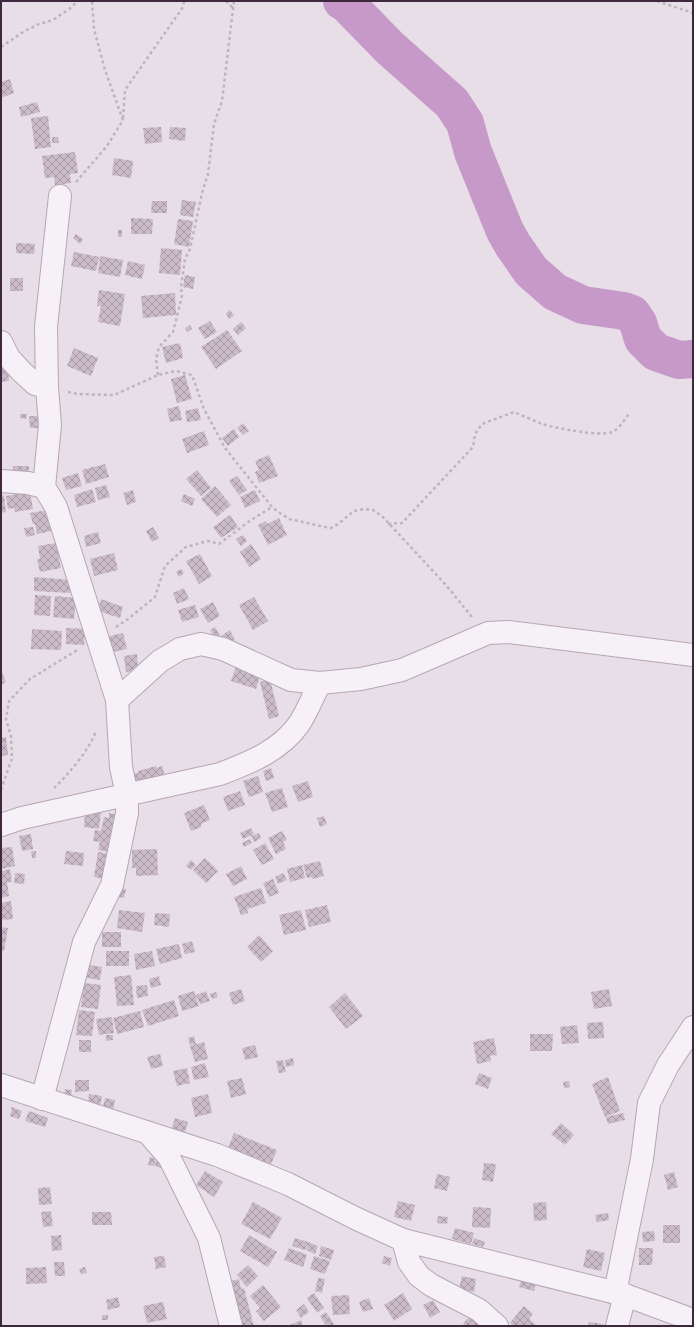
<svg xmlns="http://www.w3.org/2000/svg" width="694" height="1327" viewBox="0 0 694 1327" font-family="'Fira Sans Condensed',sans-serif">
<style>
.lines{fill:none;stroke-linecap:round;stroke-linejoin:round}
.river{stroke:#c799c8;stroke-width:38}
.building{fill:url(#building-cross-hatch)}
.minor-casing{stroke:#b5a7b4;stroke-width:24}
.tertiary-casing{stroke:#b5a7b4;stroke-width:24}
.path{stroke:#bfb4be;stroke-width:2.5;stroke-dasharray:3 3;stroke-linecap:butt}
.minor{stroke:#f6f1f6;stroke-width:22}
.tertiary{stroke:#f6f1f6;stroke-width:22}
</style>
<defs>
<pattern id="building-cross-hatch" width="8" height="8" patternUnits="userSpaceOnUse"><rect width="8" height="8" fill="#cbbbc9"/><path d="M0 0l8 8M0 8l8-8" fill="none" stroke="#a698a4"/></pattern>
</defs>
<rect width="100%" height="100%" fill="#e8dee7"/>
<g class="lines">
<!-- river -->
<path class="river" d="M 342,1 L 346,3 L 390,48 L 452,103 L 465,123 L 473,152 L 505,231 L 513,245 L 531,271 L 555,292 L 583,305 L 624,311 L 632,314 L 638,323 L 643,339 L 656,352 L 679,360 L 693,359"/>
</g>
<!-- building -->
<g class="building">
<path d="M 10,79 L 14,93 L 1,98 L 1,82 Z"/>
<path d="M 37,102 L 40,112 L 21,117 L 19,107 Z"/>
<path d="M 48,116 L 51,147 L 35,149 L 31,118 Z"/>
<path d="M 161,127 L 162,142 L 145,144 L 143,128 Z"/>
<path d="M 170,127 L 186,128 L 185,141 L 169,139 Z"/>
<path d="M 52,137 L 58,137 L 59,143 L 52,143 Z"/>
<path d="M 75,152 L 78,173 L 70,174 L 71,183 L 55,185 L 54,177 L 45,178 L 42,156 Z"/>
<path d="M 114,158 L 133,161 L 131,178 L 112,175 Z"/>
<path d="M 182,200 L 196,202 L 193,217 L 180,215 Z"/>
<path d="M 152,201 L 167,201 L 167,213 L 151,213 Z"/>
<path d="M 131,218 L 153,219 L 152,234 L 131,234 Z"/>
<path d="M 178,219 L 193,221 L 189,247 L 174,244 Z"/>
<rect x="118" y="230" width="4" height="7"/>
<path d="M 76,234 L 83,239 L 80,244 L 73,238 Z"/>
<path d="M 16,243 L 35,244 L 34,254 L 16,253 Z"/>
<path d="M 161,248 L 182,250 L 180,275 L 159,273 Z"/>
<path d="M 74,252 L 99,257 L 96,271 L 71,266 Z"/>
<path d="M 100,256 L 123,260 L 120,277 L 98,273 Z"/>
<path d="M 128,261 L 145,265 L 142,279 L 125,275 Z"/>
<path d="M 185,275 L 195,277 L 193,289 L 183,287 Z"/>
<rect x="10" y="278" width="13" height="13"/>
<path d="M 99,290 L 125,294 L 120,326 L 98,322 L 101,306 L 97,306 Z"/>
<path d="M 175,293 L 176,315 L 143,318 L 141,296 Z"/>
<path d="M 230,310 L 234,316 L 229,319 L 226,313 Z"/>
<path d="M 210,321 L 217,332 L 205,339 L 198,328 Z"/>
<path d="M 241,322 L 246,328 L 238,335 L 233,329 Z"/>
<path d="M 190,325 L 192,329 L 187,332 L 185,328 Z"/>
<path d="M 227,330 L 242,351 L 216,369 L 201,347 Z"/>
<path d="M 180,343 L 183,358 L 166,363 L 162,347 Z"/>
<path d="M 74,348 L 98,358 L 91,376 L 67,366 Z"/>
<path d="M 7,361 L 9,381 L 1,382 L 1,362 Z"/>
<path d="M 185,375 L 192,399 L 177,403 L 171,379 Z"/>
<path d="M 179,406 L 182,420 L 170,422 L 167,409 Z"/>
<path d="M 198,408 L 201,420 L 187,422 L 185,411 Z"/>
<path d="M 20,414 L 27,414 L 26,419 L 20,418 Z"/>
<path d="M 29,416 L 44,416 L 44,428 L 30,428 Z"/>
<path d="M 243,423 L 249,431 L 243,435 L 237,428 Z"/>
<path d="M 234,429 L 239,437 L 228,446 L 222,438 Z"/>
<path d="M 204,431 L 209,445 L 187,453 L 182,439 Z"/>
<path d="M 269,455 L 278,476 L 259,483 L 255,472 L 259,470 L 255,461 Z"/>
<path d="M 105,464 L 109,477 L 86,484 L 82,470 Z"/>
<rect x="13" y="466" width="16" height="9"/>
<path d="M 197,470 L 211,488 L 201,496 L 186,479 Z"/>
<path d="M 78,473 L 82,486 L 66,490 L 62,478 Z"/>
<path d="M 237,476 L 247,490 L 239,495 L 229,481 Z"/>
<path d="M 106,485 L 110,497 L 98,500 L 95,488 Z"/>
<path d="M 215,486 L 231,505 L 217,517 L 201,499 Z"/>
<path d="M 92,489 L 96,502 L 77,507 L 74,495 Z"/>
<path d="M 133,490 L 136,502 L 127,505 L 123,493 Z"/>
<path d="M 255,490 L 260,501 L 245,508 L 240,497 Z"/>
<path d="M 30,492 L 33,509 L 15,512 L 14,508 L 8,509 L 6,496 Z"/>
<path d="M 184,494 L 195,499 L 192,506 L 181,501 Z"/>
<path d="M 4,495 L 6,512 L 1,513 L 1,496 Z"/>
<path d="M 48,510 L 52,531 L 37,534 L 35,524 L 33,524 L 30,513 Z"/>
<path d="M 230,515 L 238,527 L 221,538 L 213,527 Z"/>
<path d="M 279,518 L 287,535 L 268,545 L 258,525 L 266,521 L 267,524 Z"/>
<path d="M 33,527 L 35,535 L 26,537 L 24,528 Z"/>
<path d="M 153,527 L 159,538 L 152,542 L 146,531 Z"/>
<path d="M 98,532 L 101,543 L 86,547 L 84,536 Z"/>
<path d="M 243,535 L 247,541 L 241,546 L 236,539 Z"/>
<path d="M 56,543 L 61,568 L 40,572 L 37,559 L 40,559 L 38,546 Z"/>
<path d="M 251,544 L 261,559 L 249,567 L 240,552 Z"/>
<path d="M 114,553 L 118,570 L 94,576 L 90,559 Z"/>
<path d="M 200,554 L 212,576 L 199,584 L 186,561 Z"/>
<path d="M 181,569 L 184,573 L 179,577 L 176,572 Z"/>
<path d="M 34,577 L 72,580 L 71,593 L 34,591 Z"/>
<path d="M 184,588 L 189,599 L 177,604 L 173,593 Z"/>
<path d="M 35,595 L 51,596 L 50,616 L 34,615 Z"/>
<path d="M 55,596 L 76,598 L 74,619 L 53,617 Z"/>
<path d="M 254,597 L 268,621 L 253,630 L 239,605 Z"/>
<path d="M 101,599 L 123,607 L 120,618 L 98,611 Z"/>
<path d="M 213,602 L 220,616 L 208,623 L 200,609 Z"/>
<path d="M 195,605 L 199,617 L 182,622 L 178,610 Z"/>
<path d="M 215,627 L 220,635 L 215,638 L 210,630 Z"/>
<path d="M 66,628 L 85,629 L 84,645 L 66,644 Z"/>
<path d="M 32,629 L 62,631 L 61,650 L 31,649 Z"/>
<path d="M 230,630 L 235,640 L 223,646 L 219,637 Z"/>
<path d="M 123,633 L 127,649 L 108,653 L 105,637 Z"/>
<path d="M 137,654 L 138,670 L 126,672 L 124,656 Z"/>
<path d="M 236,666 L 261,674 L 256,689 L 231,681 Z"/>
<path d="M 1,670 L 6,682 L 1,685 Z"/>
<path d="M 270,679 L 279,716 L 269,719 L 260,682 Z"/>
<path d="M 6,737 L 8,755 L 1,756 L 1,738 Z"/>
<path d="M 156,766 L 157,768 L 162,766 L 167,783 L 135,791 L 131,774 L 138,773 L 138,771 Z"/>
<path d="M 271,768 L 274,778 L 266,781 L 263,771 Z"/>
<path d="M 258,776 L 263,792 L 249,797 L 243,781 Z"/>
<path d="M 308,781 L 313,797 L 298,802 L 292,786 Z"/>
<path d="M 282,788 L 288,807 L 272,812 L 265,793 Z"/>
<path d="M 240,791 L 245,805 L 228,811 L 223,797 Z"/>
<path d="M 204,805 L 210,820 L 201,824 L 201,827 L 191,831 L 184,813 Z"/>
<path d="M 85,811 L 101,813 L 99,829 L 84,827 Z"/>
<path d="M 109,813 L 121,815 L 114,853 L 98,850 L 100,842 L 93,841 L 95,830 L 101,831 L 104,817 L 109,818 Z"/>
<path d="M 324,816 L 327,824 L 320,827 L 317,818 Z"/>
<path d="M 251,828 L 254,834 L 243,839 L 240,833 Z"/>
<path d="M 282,831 L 287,840 L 283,842 L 286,849 L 276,854 L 268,838 Z"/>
<path d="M 259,833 L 261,838 L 254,842 L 251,836 Z"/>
<path d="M 31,834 L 33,849 L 22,851 L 19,836 Z"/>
<path d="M 250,839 L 252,843 L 244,847 L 242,843 Z"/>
<path d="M 265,843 L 274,859 L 262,865 L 253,850 Z"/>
<path d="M 12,847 L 15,866 L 1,869 L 1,848 Z"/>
<path d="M 157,849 L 158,875 L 136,876 L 136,868 L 132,868 L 132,850 Z"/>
<path d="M 31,851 L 36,851 L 36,858 L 32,858 Z"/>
<path d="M 66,851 L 84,853 L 83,866 L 64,864 Z"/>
<path d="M 98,852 L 114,855 L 110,880 L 94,877 Z"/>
<path d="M 205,858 L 218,871 L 206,883 L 193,870 Z"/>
<path d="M 191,860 L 196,865 L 191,870 L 186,866 Z"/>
<path d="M 320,861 L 324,876 L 313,879 L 312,877 L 307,878 L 303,865 Z"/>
<path d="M 302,865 L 305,878 L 290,882 L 287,869 Z"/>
<path d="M 241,866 L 247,879 L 233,886 L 226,874 Z"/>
<path d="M 10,869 L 12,882 L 7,882 L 9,896 L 1,898 L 1,871 Z"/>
<path d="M 15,873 L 25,874 L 24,884 L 14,883 Z"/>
<path d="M 283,873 L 287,880 L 278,884 L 275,877 Z"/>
<path d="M 273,879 L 279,893 L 269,897 L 263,883 Z"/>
<path d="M 119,888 L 126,889 L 124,898 L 118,897 Z"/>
<path d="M 261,888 L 266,903 L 247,909 L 248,913 L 241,915 L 234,897 Z"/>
<path d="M 11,901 L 13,919 L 1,920 L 1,903 Z"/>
<path d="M 327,905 L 331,922 L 309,927 L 305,910 Z"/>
<path d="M 119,910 L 145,913 L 142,932 L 117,928 Z"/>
<path d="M 301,910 L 306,930 L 284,935 L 279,915 Z"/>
<path d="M 155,913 L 170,914 L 169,927 L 154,925 Z"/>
<path d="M 1,927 L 8,928 L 4,951 L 1,950 Z"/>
<rect x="102" y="932" width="19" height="15"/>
<path d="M 259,935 L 273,951 L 261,962 L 247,947 Z"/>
<path d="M 192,941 L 195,952 L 185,954 L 182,944 Z"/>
<path d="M 179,944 L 182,958 L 160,964 L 156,949 Z"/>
<rect x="106" y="951" width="23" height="15"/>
<path d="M 152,951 L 155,966 L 136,970 L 134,954 Z"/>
<path d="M 89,965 L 102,967 L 100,980 L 87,978 Z"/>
<path d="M 131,975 L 134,1005 L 117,1006 L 114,977 Z"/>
<path d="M 159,976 L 161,985 L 151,988 L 149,979 Z"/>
<path d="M 84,983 L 101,985 L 98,1009 L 81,1007 Z"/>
<path d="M 147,985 L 148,996 L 137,998 L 136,986 Z"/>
<path d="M 241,989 L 245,1001 L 233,1005 L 229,993 Z"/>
<path d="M 609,989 L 612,1006 L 594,1009 L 591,992 Z"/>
<path d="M 194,991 L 199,1006 L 182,1011 L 178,996 Z"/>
<path d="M 206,991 L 210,1001 L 200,1004 L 196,995 Z"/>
<path d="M 216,992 L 218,997 L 212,999 L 210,994 Z"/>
<path d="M 345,993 L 363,1016 L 346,1029 L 329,1007 Z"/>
<path d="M 174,1000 L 179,1016 L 148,1026 L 142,1010 Z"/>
<path d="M 79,1010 L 95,1012 L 92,1036 L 76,1035 Z"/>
<path d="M 140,1011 L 144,1027 L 117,1034 L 113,1018 Z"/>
<path d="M 112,1017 L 114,1033 L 99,1035 L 96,1019 Z"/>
<path d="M 603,1022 L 604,1038 L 588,1039 L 587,1023 Z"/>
<path d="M 577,1025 L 579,1043 L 562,1044 L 560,1027 Z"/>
<path d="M 530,1034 L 553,1034 L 552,1051 L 530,1051 Z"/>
<path d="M 106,1035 L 113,1035 L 113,1040 L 106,1041 Z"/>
<path d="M 194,1036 L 196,1044 L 190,1045 L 188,1038 Z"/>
<path d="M 494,1038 L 497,1055 L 490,1056 L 491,1061 L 477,1064 L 473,1042 Z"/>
<rect x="79" y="1040" width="12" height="12"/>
<path d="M 204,1042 L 208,1059 L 195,1062 L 190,1046 Z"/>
<path d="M 255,1045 L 258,1057 L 245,1060 L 242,1048 Z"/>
<path d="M 160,1054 L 163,1066 L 151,1069 L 147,1057 Z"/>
<path d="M 293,1058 L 294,1065 L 286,1067 L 285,1060 Z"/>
<path d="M 283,1060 L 286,1072 L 279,1073 L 276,1061 Z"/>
<path d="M 205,1063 L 209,1077 L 194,1080 L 191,1067 Z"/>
<path d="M 187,1068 L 190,1083 L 177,1086 L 173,1071 Z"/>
<path d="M 479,1073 L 492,1078 L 488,1089 L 475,1084 Z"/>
<path d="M 608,1077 L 620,1111 L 605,1117 L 592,1084 Z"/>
<path d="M 242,1078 L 246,1094 L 231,1098 L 227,1081 Z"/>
<path d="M 75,1080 L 89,1080 L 89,1091 L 75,1092 Z"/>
<path d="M 569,1081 L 570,1087 L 564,1088 L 563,1082 Z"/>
<path d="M 65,1089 L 72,1090 L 71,1098 L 64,1097 Z"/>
<path d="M 89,1094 L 102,1096 L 100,1107 L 88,1105 Z"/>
<path d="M 208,1094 L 212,1113 L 195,1117 L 191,1098 Z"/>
<path d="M 105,1098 L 115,1100 L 113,1110 L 103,1107 Z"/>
<path d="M 12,1107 L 22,1111 L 19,1119 L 10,1116 Z"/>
<path d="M 29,1111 L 48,1118 L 45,1127 L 25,1121 Z"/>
<path d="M 623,1113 L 625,1120 L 608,1124 L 606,1117 Z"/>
<path d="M 175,1118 L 188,1122 L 184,1135 L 171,1131 Z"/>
<path d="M 561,1123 L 574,1135 L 565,1145 L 551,1134 Z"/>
<path d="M 234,1133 L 277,1150 L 271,1164 L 228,1148 Z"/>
<path d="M 150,1157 L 156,1159 L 154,1166 L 148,1165 Z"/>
<path d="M 156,1161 L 163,1163 L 162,1168 L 155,1166 Z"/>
<path d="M 484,1163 L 496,1164 L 493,1182 L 482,1180 Z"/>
<path d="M 205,1171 L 223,1182 L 214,1197 L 196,1185 Z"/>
<path d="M 674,1172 L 678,1187 L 668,1190 L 664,1175 Z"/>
<path d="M 437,1174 L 450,1177 L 447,1191 L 434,1188 Z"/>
<path d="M 50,1187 L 52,1204 L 39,1205 L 38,1188 Z"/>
<path d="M 398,1201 L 415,1205 L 411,1221 L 394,1217 Z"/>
<path d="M 253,1202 L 282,1218 L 270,1239 L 241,1224 Z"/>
<path d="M 546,1202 L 547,1220 L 534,1221 L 533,1203 Z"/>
<path d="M 473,1207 L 491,1208 L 490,1228 L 472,1227 Z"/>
<path d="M 51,1211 L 53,1226 L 43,1227 L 41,1212 Z"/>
<path d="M 92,1212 L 111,1212 L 112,1225 L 92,1225 Z"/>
<path d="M 608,1213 L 609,1220 L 597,1222 L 595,1215 Z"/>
<path d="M 438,1216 L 448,1217 L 447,1224 L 437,1223 Z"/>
<rect x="663" y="1225" width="17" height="18"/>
<path d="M 455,1228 L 474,1233 L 471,1244 L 452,1239 Z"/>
<path d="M 654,1231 L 655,1241 L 643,1242 L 642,1232 Z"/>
<path d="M 61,1235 L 62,1250 L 52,1251 L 51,1236 Z"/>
<path d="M 249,1235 L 277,1252 L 268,1267 L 240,1251 Z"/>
<path d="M 295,1238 L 308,1242 L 305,1250 L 292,1246 Z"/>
<path d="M 474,1238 L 485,1242 L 483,1247 L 472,1244 Z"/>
<path d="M 308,1242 L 318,1246 L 315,1254 L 306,1250 Z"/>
<path d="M 321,1246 L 334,1250 L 331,1260 L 319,1256 Z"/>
<path d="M 289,1248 L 307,1255 L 303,1267 L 284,1260 Z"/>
<path d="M 639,1248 L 653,1248 L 652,1265 L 639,1265 Z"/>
<path d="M 587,1249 L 605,1253 L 601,1271 L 583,1267 Z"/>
<path d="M 164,1256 L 166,1267 L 156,1269 L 154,1257 Z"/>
<path d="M 314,1256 L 330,1261 L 325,1274 L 310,1269 Z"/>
<path d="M 384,1256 L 392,1258 L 390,1266 L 382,1263 Z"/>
<path d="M 54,1262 L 64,1262 L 65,1276 L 55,1276 Z"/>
<path d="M 248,1265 L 258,1276 L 247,1287 L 237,1275 Z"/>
<path d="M 46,1267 L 47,1283 L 26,1284 L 26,1268 Z"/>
<path d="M 85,1267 L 87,1273 L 81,1274 L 79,1269 Z"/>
<path d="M 462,1276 L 476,1279 L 474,1292 L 459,1289 Z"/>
<path d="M 318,1278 L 325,1279 L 322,1293 L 315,1291 Z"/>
<path d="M 522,1278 L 536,1282 L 534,1291 L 519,1287 Z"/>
<path d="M 239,1279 L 241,1289 L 244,1288 L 254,1326 L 239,1326 L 226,1282 Z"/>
<path d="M 263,1285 L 281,1307 L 264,1321 L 256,1311 L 260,1308 L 250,1296 Z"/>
<path d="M 314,1293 L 324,1308 L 317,1313 L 307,1298 Z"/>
<path d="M 403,1293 L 412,1309 L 394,1321 L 384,1305 Z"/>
<path d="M 349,1295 L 350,1314 L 333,1315 L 331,1296 Z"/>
<path d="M 118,1297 L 120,1307 L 108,1310 L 106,1300 Z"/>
<path d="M 369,1298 L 373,1309 L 363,1312 L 359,1302 Z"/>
<path d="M 433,1300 L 440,1312 L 430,1318 L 423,1305 Z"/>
<path d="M 163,1302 L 167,1319 L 147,1323 L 143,1306 Z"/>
<path d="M 304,1304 L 309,1312 L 301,1318 L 296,1310 Z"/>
<path d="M 524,1306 L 533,1314 L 529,1319 L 536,1325 L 536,1326 L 514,1326 L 510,1323 Z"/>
<path d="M 326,1312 L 334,1324 L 331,1326 L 326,1326 L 320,1316 Z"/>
<path d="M 473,1314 L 481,1324 L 479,1326 L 465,1326 L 463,1323 Z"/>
<rect x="102" y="1315" width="6" height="5"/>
<path d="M 301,1320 L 303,1326 L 288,1326 Z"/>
<path d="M 589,1322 L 603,1324 L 603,1326 L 588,1326 Z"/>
</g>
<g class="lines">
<!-- minor casing -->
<g class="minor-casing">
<g id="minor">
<path d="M 1,342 L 9,358 L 22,372 L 35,384 L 47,387"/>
<path d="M 1,481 L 28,483 L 44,487 L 56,507 L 117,700 L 121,767 L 127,795 L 127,813 L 112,885 L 84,942 L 42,1099"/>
<path d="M 44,487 L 50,425 L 47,387 L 46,327 L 60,196"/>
<path d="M 117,700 L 160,661 L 180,649 L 201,644 L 223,649 L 291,680 L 320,683 L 361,679 L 402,670 L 488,633 L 508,632 L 693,655"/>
<path d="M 1,825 L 22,818 L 220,774 C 249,763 280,751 299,724 C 307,712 313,696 320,683"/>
<path d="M 148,1133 L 169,1157 L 209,1238 L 231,1326"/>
<path d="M 403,1240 L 409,1262 L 419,1276 L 431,1285 L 479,1310 L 497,1326"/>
<path d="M 615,1293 L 642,1159 L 649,1103 L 668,1065 L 693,1027"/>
<path d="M 617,1326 L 625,1295"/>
</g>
</g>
<!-- tertiary casing -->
<g class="tertiary-casing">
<path id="tertiary" d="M 1,1085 L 217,1155 L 288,1184 L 355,1218 L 403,1240 L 625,1295 L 693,1320"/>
</g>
<!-- path -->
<g class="path">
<path d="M 226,1 L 233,8"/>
<path d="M 657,1 L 693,13"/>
<path d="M 1,47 L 23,32 L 39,24 L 53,20 L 72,7 L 77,1"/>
<path d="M 123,118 L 125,90 L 183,7 L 184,1"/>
<path d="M 76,182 L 107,146 L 123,120 L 105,70 L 94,29 L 92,1"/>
<path d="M 158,375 L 156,359 L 159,347 L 173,332 L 182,296 L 181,287 L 185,259 L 190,249 L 202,193 L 208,174 L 214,124 L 222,101 L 234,1"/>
<path d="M 68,392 L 77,394 L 114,395 L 158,375 L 176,371 L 192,375 L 204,409 L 225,448 L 272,507 L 280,513 L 289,519 L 325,527 L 331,528 L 338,524 L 354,511 L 364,509 L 373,510 L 382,516 L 446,585 L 472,617"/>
<path d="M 388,524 L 402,523 L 473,447 L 475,434 L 482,424 L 514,412 C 523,416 533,420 542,424 C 556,428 600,437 612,432 C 620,428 624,420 629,414"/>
<path d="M 116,627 L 128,619 L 155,597 L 165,566 L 186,547 L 208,541 L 219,544 L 251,520 L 272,507"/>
<path d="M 54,788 C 68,775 90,749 96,731"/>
<path d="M 1,790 L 12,758 L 11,736 L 6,719 L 9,701 L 30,679 L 79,649"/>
</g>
<!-- minor -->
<use href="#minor" class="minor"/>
<!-- tertiary -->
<use href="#tertiary" class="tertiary"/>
</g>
<!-- border -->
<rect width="694" height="1327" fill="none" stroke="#3f273d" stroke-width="4"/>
</svg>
